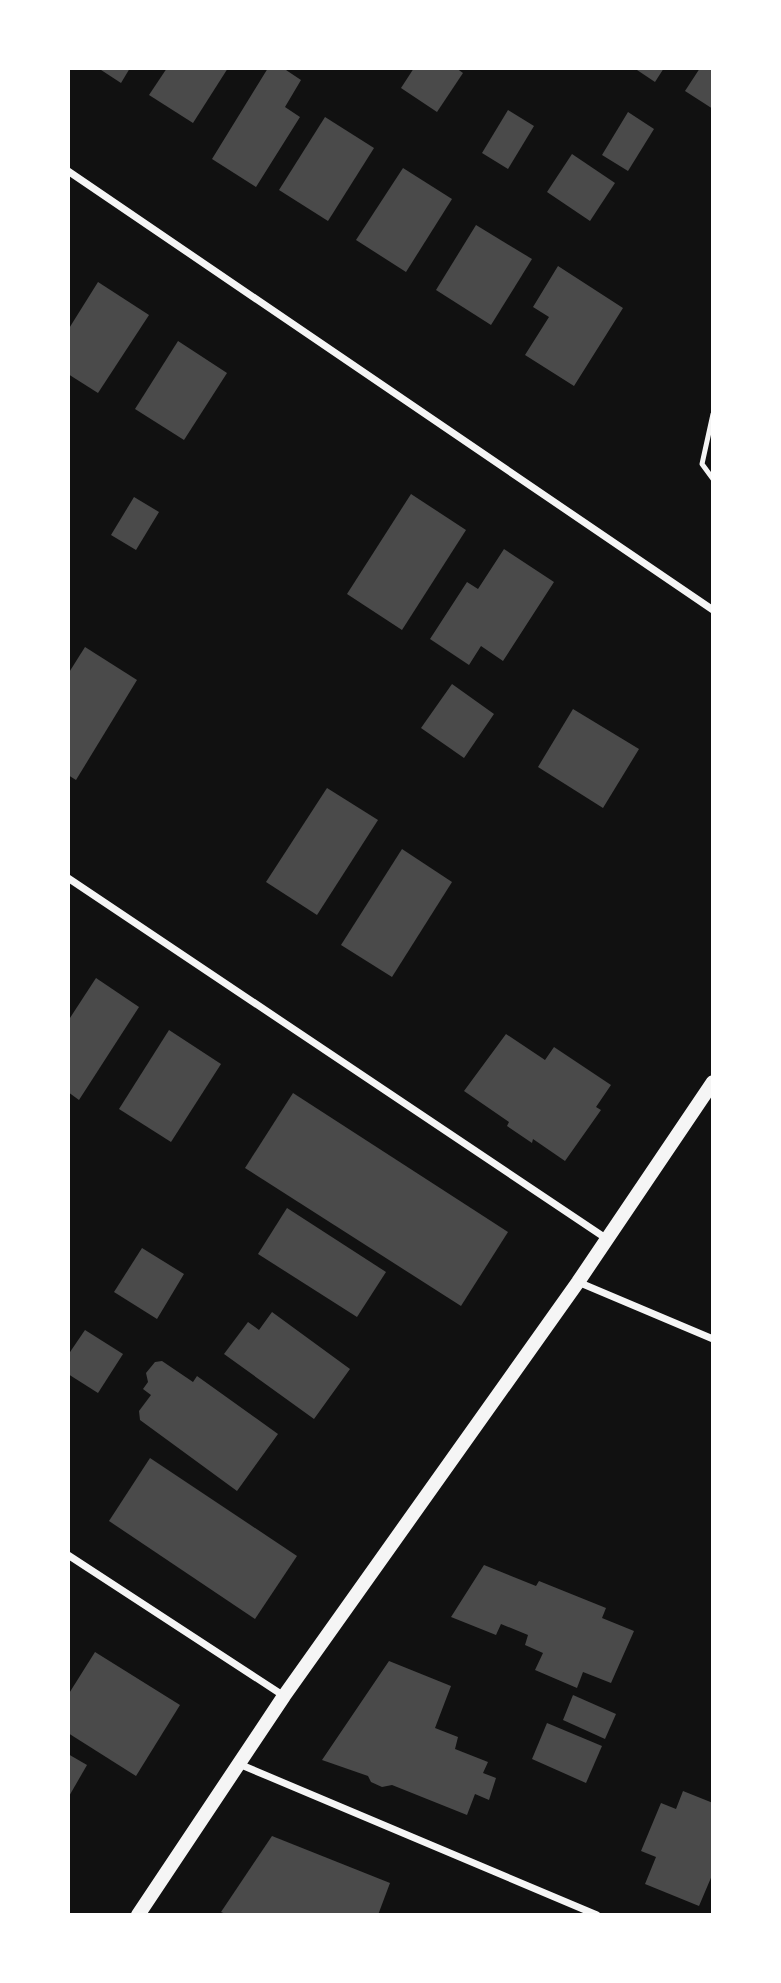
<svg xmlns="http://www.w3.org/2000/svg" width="781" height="1983" viewBox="0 0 781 1983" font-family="Spectral,serif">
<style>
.building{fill:#4a4a4a}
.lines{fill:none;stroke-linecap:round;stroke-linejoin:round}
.service{stroke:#f5f5f5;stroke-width:5}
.minor{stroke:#f5f5f5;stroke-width:7}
.secondary{stroke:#f5f5f5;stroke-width:14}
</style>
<rect width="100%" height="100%" fill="#111"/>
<!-- building -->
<g class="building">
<path d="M 98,68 L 130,68 L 121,83 Z"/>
<path d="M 167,68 L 228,68 L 193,123 L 149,95 Z"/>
<path d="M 268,68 L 283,68 L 301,80 L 285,107 L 300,117 L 256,187 L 212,159 Z"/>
<path d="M 414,68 L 456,68 L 463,73 L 437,112 L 401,88 Z"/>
<path d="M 634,68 L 664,68 L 655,82 Z"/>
<path d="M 700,68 L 713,68 L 713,109 L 685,91 Z"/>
<path d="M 508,110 L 534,126 L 508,169 L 482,153 Z"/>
<path d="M 628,112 L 654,129 L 628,171 L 602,155 Z"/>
<path d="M 325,117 L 374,148 L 328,221 L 279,190 Z"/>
<path d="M 572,154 L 615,183 L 590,221 L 547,192 Z"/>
<path d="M 403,168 L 452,199 L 406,272 L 356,240 Z"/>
<path d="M 476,225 L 532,259 L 491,325 L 436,290 Z"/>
<path d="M 558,266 L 623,308 L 574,386 L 525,355 L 549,317 L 533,307 Z"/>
<path d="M 98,282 L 149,315 L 98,393 L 68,374 L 68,330 Z"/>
<path d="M 178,341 L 227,373 L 184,440 L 135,409 Z"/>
<path d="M 411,494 L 466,530 L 402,630 L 347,594 Z"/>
<path d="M 134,497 L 159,512 L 136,550 L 111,535 Z"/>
<path d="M 504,549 L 554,582 L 503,661 L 481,646 L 469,665 L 430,639 L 467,582 L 478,589 Z"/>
<path d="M 85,647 L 137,680 L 76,780 L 68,775 L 68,674 Z"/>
<path d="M 452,684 L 494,714 L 464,758 L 421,728 Z"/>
<path d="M 573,709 L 639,749 L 603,808 L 538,767 Z"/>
<path d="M 327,788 L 378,820 L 317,915 L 266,882 Z"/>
<path d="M 402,849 L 452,882 L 392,977 L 341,945 Z"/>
<path d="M 96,978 L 139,1007 L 79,1100 L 68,1092 L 68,1021 Z"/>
<path d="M 169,1030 L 221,1064 L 171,1142 L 119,1109 Z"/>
<path d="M 506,1034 L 545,1060 L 554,1047 L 611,1085 L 596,1107 L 601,1110 L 565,1161 L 533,1139 L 532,1143 L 507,1126 L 509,1122 L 464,1091 Z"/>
<path d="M 293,1093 L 508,1232 L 461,1306 L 245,1168 Z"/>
<path d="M 287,1208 L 386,1272 L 357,1317 L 258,1254 Z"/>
<path d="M 142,1248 L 184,1274 L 157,1319 L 114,1292 Z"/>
<path d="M 272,1312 L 350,1369 L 314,1419 L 224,1354 L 248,1322 L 259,1330 Z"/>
<path d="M 85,1330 L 123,1354 L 98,1393 L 68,1374 L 68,1355 Z"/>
<path d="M 162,1361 L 193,1382 L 197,1376 L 278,1434 L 237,1491 L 140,1420 L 139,1411 L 151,1395 L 143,1389 L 148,1382 L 146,1373 L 155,1362 Z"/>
<path d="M 150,1458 L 297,1556 L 255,1619 L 109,1521 Z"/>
<path d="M 484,1565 L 536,1586 L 539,1581 L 606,1608 L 602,1618 L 634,1631 L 611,1683 L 583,1672 L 577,1688 L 535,1670 L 543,1653 L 525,1645 L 528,1635 L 501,1624 L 496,1635 L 451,1617 Z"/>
<path d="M 95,1652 L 180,1705 L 136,1776 L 68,1733 L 68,1695 Z"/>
<path d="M 389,1661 L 451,1686 L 435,1728 L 458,1737 L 455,1749 L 488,1762 L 483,1773 L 496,1778 L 489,1800 L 475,1794 L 467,1815 L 392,1785 L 382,1787 L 371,1782 L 368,1776 L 322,1760 Z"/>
<path d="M 573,1695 L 616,1714 L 605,1739 L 563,1720 Z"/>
<path d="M 547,1723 L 602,1746 L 586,1783 L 532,1759 Z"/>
<path d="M 68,1754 L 87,1765 L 68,1798 Z"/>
<path d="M 683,1791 L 713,1803 L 713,1873 L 699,1906 L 645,1884 L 656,1857 L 641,1851 L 661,1803 L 676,1809 Z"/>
<path d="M 272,1836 L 390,1883 L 378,1915 L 228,1915 L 221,1912 Z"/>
</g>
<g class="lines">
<!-- service -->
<path class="service" d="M 713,414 L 702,464 L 713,479"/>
<!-- minor -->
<g class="minor">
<path d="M 68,171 L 713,610"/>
<path d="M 68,878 L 607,1239"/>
<path d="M 578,1282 L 713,1339"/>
<path d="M 68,1555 L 284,1696"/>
<path d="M 239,1764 L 597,1915"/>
</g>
<!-- secondary -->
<path class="secondary" d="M 138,1915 L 284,1696 L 578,1282 L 713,1082"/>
</g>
<!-- border -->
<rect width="781" height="1983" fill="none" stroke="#ffffff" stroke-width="140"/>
</svg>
